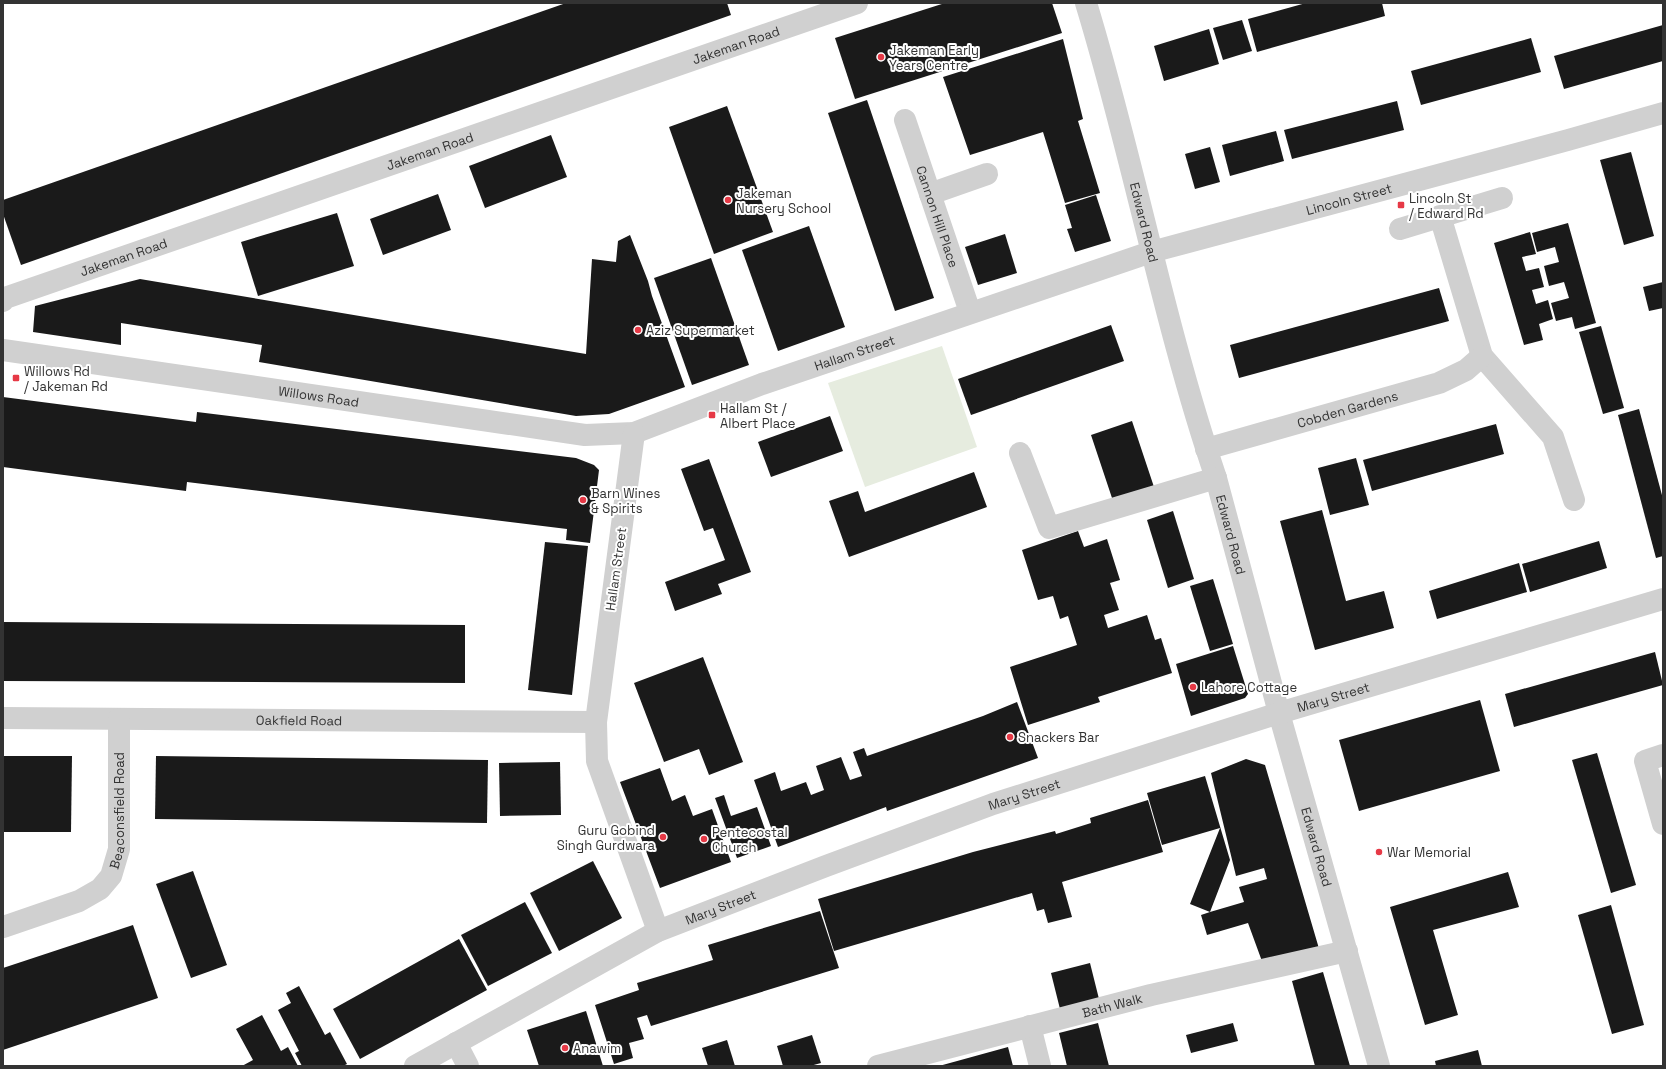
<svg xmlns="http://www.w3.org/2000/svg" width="1666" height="1069" viewBox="0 0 1666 1069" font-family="'Space Grotesk',sans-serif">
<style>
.green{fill:#e6ecdf}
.building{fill:#1a1a1a}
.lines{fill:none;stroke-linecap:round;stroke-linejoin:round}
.minor{stroke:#d0d0d0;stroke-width:22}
.poi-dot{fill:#e63946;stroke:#fff;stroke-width:1.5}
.labels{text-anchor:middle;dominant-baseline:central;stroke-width:4;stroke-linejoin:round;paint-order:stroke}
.street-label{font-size:13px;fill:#333;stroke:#fff}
.poi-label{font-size:13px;fill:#333;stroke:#fff;text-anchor:start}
</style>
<rect width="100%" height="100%" fill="#fff"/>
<!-- green -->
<path class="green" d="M 942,346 L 977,447 L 865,487 L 828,383 Z"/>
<!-- building -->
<g class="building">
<path d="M 566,3 L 727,3 L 731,15 L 21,265 L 3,214 L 3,200 Z"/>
<path d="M 945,3 L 1052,3 L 1062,33 L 855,99 L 835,38 Z"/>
<path d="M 1306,3 L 1382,3 L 1385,16 L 1257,52 L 1248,19 Z"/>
<path d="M 1242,20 L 1252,51 L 1223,60 L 1213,28 Z"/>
<path d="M 1663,25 L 1663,61 L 1564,89 L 1554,56 Z"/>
<path d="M 1209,29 L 1219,64 L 1164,81 L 1154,46 Z"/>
<path d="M 1531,38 L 1541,72 L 1421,105 L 1411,71 Z"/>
<path d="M 1063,39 L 1083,119 L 1078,121 L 1100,193 L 1065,203 L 1043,132 L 970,155 L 943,77 Z"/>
<path d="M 867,100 L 934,298 L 895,311 L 828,113 Z"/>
<path d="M 1397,101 L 1404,130 L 1292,159 L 1284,130 Z"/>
<path d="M 727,106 L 773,232 L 714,254 L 669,127 Z"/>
<path d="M 1276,131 L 1284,161 L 1230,176 L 1222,145 Z"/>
<path d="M 551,135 L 567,177 L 485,208 L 469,166 Z"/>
<path d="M 1210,147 L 1220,182 L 1195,189 L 1185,154 Z"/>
<path d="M 1631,152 L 1654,236 L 1624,245 L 1600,160 Z"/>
<path d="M 438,194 L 451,230 L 383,255 L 370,219 Z"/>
<path d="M 1096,195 L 1111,241 L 1075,252 L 1067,229 L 1072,228 L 1065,205 Z"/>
<path d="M 337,213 L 354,266 L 258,296 L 241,242 Z"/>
<path d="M 1568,223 L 1596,323 L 1575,329 L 1572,317 L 1556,321 L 1551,303 L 1569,298 L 1564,282 L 1549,286 L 1544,266 L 1559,262 L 1555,247 L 1537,252 L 1532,233 Z"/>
<path d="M 809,226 L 845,327 L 778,351 L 742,250 Z"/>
<path d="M 1530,232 L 1536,254 L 1522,257 L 1526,271 L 1539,268 L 1544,287 L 1532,290 L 1536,304 L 1548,300 L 1553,319 L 1539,324 L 1543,340 L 1524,345 L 1494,243 Z"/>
<path d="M 1005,234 L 1017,273 L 978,285 L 965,247 Z"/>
<path d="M 630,235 L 648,281 L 652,296 L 685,387 L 609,414 L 576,416 L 259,362 L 262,345 L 121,323 L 121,345 L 33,332 L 35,306 L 140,279 L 586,354 L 592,259 L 616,262 L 618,241 Z"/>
<path d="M 711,258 L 749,365 L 692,385 L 654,278 Z"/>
<path d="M 1663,282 L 1663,308 L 1649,311 L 1643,287 Z"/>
<path d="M 1439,288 L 1449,321 L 1239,378 L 1230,345 Z"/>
<path d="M 1111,325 L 1124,361 L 971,415 L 958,379 Z"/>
<path d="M 1601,326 L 1624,408 L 1603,414 L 1579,332 Z"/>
<path d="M 3,397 L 196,422 L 197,412 L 576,458 L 594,465 L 599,470 L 590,543 L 566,540 L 567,529 L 187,482 L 186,491 L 3,467 Z"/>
<path d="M 1639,409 L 1663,499 L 1663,556 L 1656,558 L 1618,415 Z"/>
<path d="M 830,416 L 843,451 L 771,477 L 758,442 Z"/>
<path d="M 1132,421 L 1154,487 L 1113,501 L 1091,435 Z"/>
<path d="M 1496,424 L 1504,454 L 1372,491 L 1363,460 Z"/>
<path d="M 1356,458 L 1369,505 L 1330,515 L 1318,468 Z"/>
<path d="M 709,459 L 751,572 L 718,584 L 722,594 L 675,611 L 665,582 L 725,560 L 713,528 L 704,531 L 681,469 Z"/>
<path d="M 974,472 L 987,507 L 849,557 L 829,501 L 858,491 L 865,512 Z"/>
<path d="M 1322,510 L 1346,601 L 1384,591 L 1394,628 L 1315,650 L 1280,521 Z"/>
<path d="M 1173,511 L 1194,579 L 1168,588 L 1147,520 Z"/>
<path d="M 1078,531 L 1084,547 L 1107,539 L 1120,580 L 1110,583 L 1119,610 L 1104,615 L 1108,628 L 1147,615 L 1155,640 L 1161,638 L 1172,673 L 1098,697 L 1100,702 L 1028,725 L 1010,667 L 1077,645 L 1068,616 L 1060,619 L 1053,596 L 1038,600 L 1022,550 Z"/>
<path d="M 1599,541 L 1607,568 L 1530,592 L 1522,564 Z"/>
<path d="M 545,542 L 588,546 L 572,695 L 528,690 Z"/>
<path d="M 1519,563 L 1527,592 L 1437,619 L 1429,591 Z"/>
<path d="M 1213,579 L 1233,644 L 1210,651 L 1190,586 Z"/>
<path d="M 3,622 L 465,625 L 465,683 L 3,681 Z"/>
<path d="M 1233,646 L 1248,694 L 1245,698 L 1191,716 L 1176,664 Z"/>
<path d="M 1655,652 L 1663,685 L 1514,727 L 1505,694 Z"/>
<path d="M 703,657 L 743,762 L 709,775 L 699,749 L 664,762 L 634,683 Z"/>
<path d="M 1480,700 L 1500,771 L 1359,811 L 1339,740 Z"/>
<path d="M 1017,702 L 1038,758 L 887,811 L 886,807 L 778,847 L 754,780 L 775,772 L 781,791 L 806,782 L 811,795 L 824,790 L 816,766 L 841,757 L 850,780 L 862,776 L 853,752 L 864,748 L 867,756 L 983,716 Z"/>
<path d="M 1597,753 L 1636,885 L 1611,893 L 1572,760 Z"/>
<path d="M 3,756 L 72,756 L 71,832 L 3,832 Z"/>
<path d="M 156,756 L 488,760 L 487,823 L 155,819 Z"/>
<path d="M 1246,759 L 1265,765 L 1320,952 L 1263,964 L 1248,923 L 1207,935 L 1201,915 L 1210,912 L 1190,904 L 1220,828 L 1162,845 L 1147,793 L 1205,776 L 1230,860 L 1210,912 L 1244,902 L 1239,887 L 1267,879 L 1264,868 L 1236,876 L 1211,773 Z"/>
<path d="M 560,762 L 561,815 L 500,816 L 499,763 Z"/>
<path d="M 660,768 L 672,801 L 685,795 L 693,816 L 712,809 L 731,862 L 660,888 L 620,782 Z"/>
<path d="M 724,795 L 731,816 L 757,807 L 771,846 L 737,858 L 715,798 Z"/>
<path d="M 1148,800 L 1163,852 L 1062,882 L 1072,917 L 1048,923 L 1044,909 L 1037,911 L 1032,893 L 834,951 L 818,899 L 973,852 L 1055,831 L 1056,834 L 1091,823 L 1090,818 Z"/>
<path d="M 593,861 L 622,918 L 559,951 L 530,893 Z"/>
<path d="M 193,871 L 227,965 L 191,978 L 156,884 Z"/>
<path d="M 1508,872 L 1519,907 L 1433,930 L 1458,1015 L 1425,1025 L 1390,907 Z"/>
<path d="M 525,902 L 552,953 L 488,986 L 461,935 Z"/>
<path d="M 1611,905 L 1644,1025 L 1612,1034 L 1578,915 Z"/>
<path d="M 820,911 L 839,968 L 651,1026 L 647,1015 L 637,1018 L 644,1039 L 629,1043 L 633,1058 L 614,1064 L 595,1005 L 639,990 L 637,983 L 713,960 L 708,945 Z"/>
<path d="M 133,925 L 158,998 L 3,1050 L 3,968 Z"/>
<path d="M 459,939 L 487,990 L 360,1059 L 333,1009 Z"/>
<path d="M 1090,963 L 1100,1003 L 1061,1013 L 1051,973 Z"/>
<path d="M 1323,972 L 1350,1066 L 1315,1066 L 1292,981 Z"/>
<path d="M 299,986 L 325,1035 L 330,1032 L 347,1064 L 343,1066 L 302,1066 L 295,1053 L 299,1051 L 278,1010 L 291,1003 L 286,993 Z"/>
<path d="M 586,1011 L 603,1066 L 539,1066 L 527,1030 Z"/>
<path d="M 262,1015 L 281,1051 L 288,1047 L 298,1066 L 242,1066 L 253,1060 L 236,1029 Z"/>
<path d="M 1098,1023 L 1109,1066 L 1067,1066 L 1059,1033 Z"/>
<path d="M 1233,1023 L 1238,1041 L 1191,1053 L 1186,1035 Z"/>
<path d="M 812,1035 L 821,1063 L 810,1066 L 783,1066 L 777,1046 Z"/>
<path d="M 727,1040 L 735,1066 L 708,1066 L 702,1048 Z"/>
<path d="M 1008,1047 L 1013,1066 L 939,1066 Z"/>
<path d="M 1478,1050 L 1482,1066 L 1436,1066 L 1435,1061 Z"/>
</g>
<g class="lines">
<!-- minor -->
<g class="minor">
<path id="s1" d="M 1086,3 C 1134,160 1163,322 1216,478 L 1279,713 L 1379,1066"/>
<path id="s2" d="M 905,120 L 970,312"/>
<path d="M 930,194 L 987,174"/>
<path d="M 1440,216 L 1482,356 L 1553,437 L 1574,500"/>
<path d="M 1400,229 L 1502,198"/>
<path id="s3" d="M 3,301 L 5,298 L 857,3"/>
<path id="s4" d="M 3,350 L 585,435 L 634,433 L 762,384 L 1151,252 L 1568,140 L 1663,113"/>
<path d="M 634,433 L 596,722 L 597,761 L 658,931"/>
<path id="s5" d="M 1206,449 L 1439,383 L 1466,370 L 1482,356"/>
<path d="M 1020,453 L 1049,528 L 1216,478"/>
<path id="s6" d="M 3,718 L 596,722"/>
<path d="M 1663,755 L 1645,761 L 1663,824"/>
<path id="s7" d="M 3,927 L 79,901 L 100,889 L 111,876 L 119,849 L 119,719"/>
<path d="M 1030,1026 L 1040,1066"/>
<path d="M 456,1043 L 468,1066"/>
<path id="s8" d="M 415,1066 L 658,931 L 826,866 L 993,804 L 1279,713 L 1663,599"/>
<path id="s9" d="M 878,1066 L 1151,995 L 1347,951"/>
</g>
</g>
<!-- markers -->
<g class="poi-dot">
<circle cx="881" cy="57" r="4"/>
<circle cx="728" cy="200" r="4"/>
<rect x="1397" y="201" width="8" height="8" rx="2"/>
<circle cx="638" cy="330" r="4"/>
<rect x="12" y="374" width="8" height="8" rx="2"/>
<rect x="708" y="411" width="8" height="8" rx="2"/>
<circle cx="583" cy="500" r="4"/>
<circle cx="1193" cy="687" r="4"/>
<circle cx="1010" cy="737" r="4"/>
<circle cx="663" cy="837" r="4"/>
<circle cx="704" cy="839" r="4"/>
<circle cx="1379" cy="852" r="4"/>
<circle cx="565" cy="1048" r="4"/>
</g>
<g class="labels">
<!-- street labels -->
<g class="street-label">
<text stroke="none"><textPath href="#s3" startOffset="777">Jakeman Road</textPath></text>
<text stroke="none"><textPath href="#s3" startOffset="453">Jakeman Road</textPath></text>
<text stroke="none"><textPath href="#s4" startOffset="1390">Lincoln Street</textPath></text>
<text stroke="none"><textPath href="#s2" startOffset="102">Cannon Hill Place</textPath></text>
<text stroke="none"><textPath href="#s1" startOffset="227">Edward Road</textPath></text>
<text stroke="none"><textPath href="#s3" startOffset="129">Jakeman Road</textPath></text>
<text stroke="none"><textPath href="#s4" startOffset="872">Hallam Street</textPath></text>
<text stroke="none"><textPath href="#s4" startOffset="319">Willows Road</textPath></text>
<text stroke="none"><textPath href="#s5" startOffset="147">Cobden Gardens</textPath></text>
<text stroke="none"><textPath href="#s1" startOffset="551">Edward Road</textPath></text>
<text transform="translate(616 569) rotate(-82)">Hallam Street</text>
<text stroke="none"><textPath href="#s8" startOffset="993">Mary Street</textPath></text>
<text stroke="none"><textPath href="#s6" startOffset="296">Oakfield Road</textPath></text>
<text stroke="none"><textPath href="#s8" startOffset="669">Mary Street</textPath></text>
<text stroke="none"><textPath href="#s7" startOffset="188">Beaconsfield Road</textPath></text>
<text stroke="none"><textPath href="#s1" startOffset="875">Edward Road</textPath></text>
<text stroke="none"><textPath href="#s8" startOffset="345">Mary Street</textPath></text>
<text stroke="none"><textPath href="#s9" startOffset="242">Bath Walk</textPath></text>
</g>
<!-- poi labels -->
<g class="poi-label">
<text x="889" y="50">Jakeman Early<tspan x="889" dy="15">Years Centre</tspan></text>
<text x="736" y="193">Jakeman<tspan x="736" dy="15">Nursery School</tspan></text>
<text x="1409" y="198">Lincoln St<tspan x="1409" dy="15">/ Edward Rd</tspan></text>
<text x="646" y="330">Aziz Supermarket</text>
<text x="24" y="371">Willows Rd<tspan x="24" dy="15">/ Jakeman Rd</tspan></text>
<text x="720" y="408">Hallam St /<tspan x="720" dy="15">Albert Place</tspan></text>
<text x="591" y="493">Barn Wines<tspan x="591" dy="15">&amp; Spirits</tspan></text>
<text x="1201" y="687">Lahore Cottage</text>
<text x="1018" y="737">Snackers Bar</text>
<text x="655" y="830" text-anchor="end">Guru Gobind<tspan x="655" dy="15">Singh Gurdwara</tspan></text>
<text x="712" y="832">Pentecostal<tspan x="712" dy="15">Church</tspan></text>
<text x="1387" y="852">War Memorial</text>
<text x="573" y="1048">Anawim</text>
</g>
</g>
<!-- border -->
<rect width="1666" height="1069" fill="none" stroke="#333333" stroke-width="8"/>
</svg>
